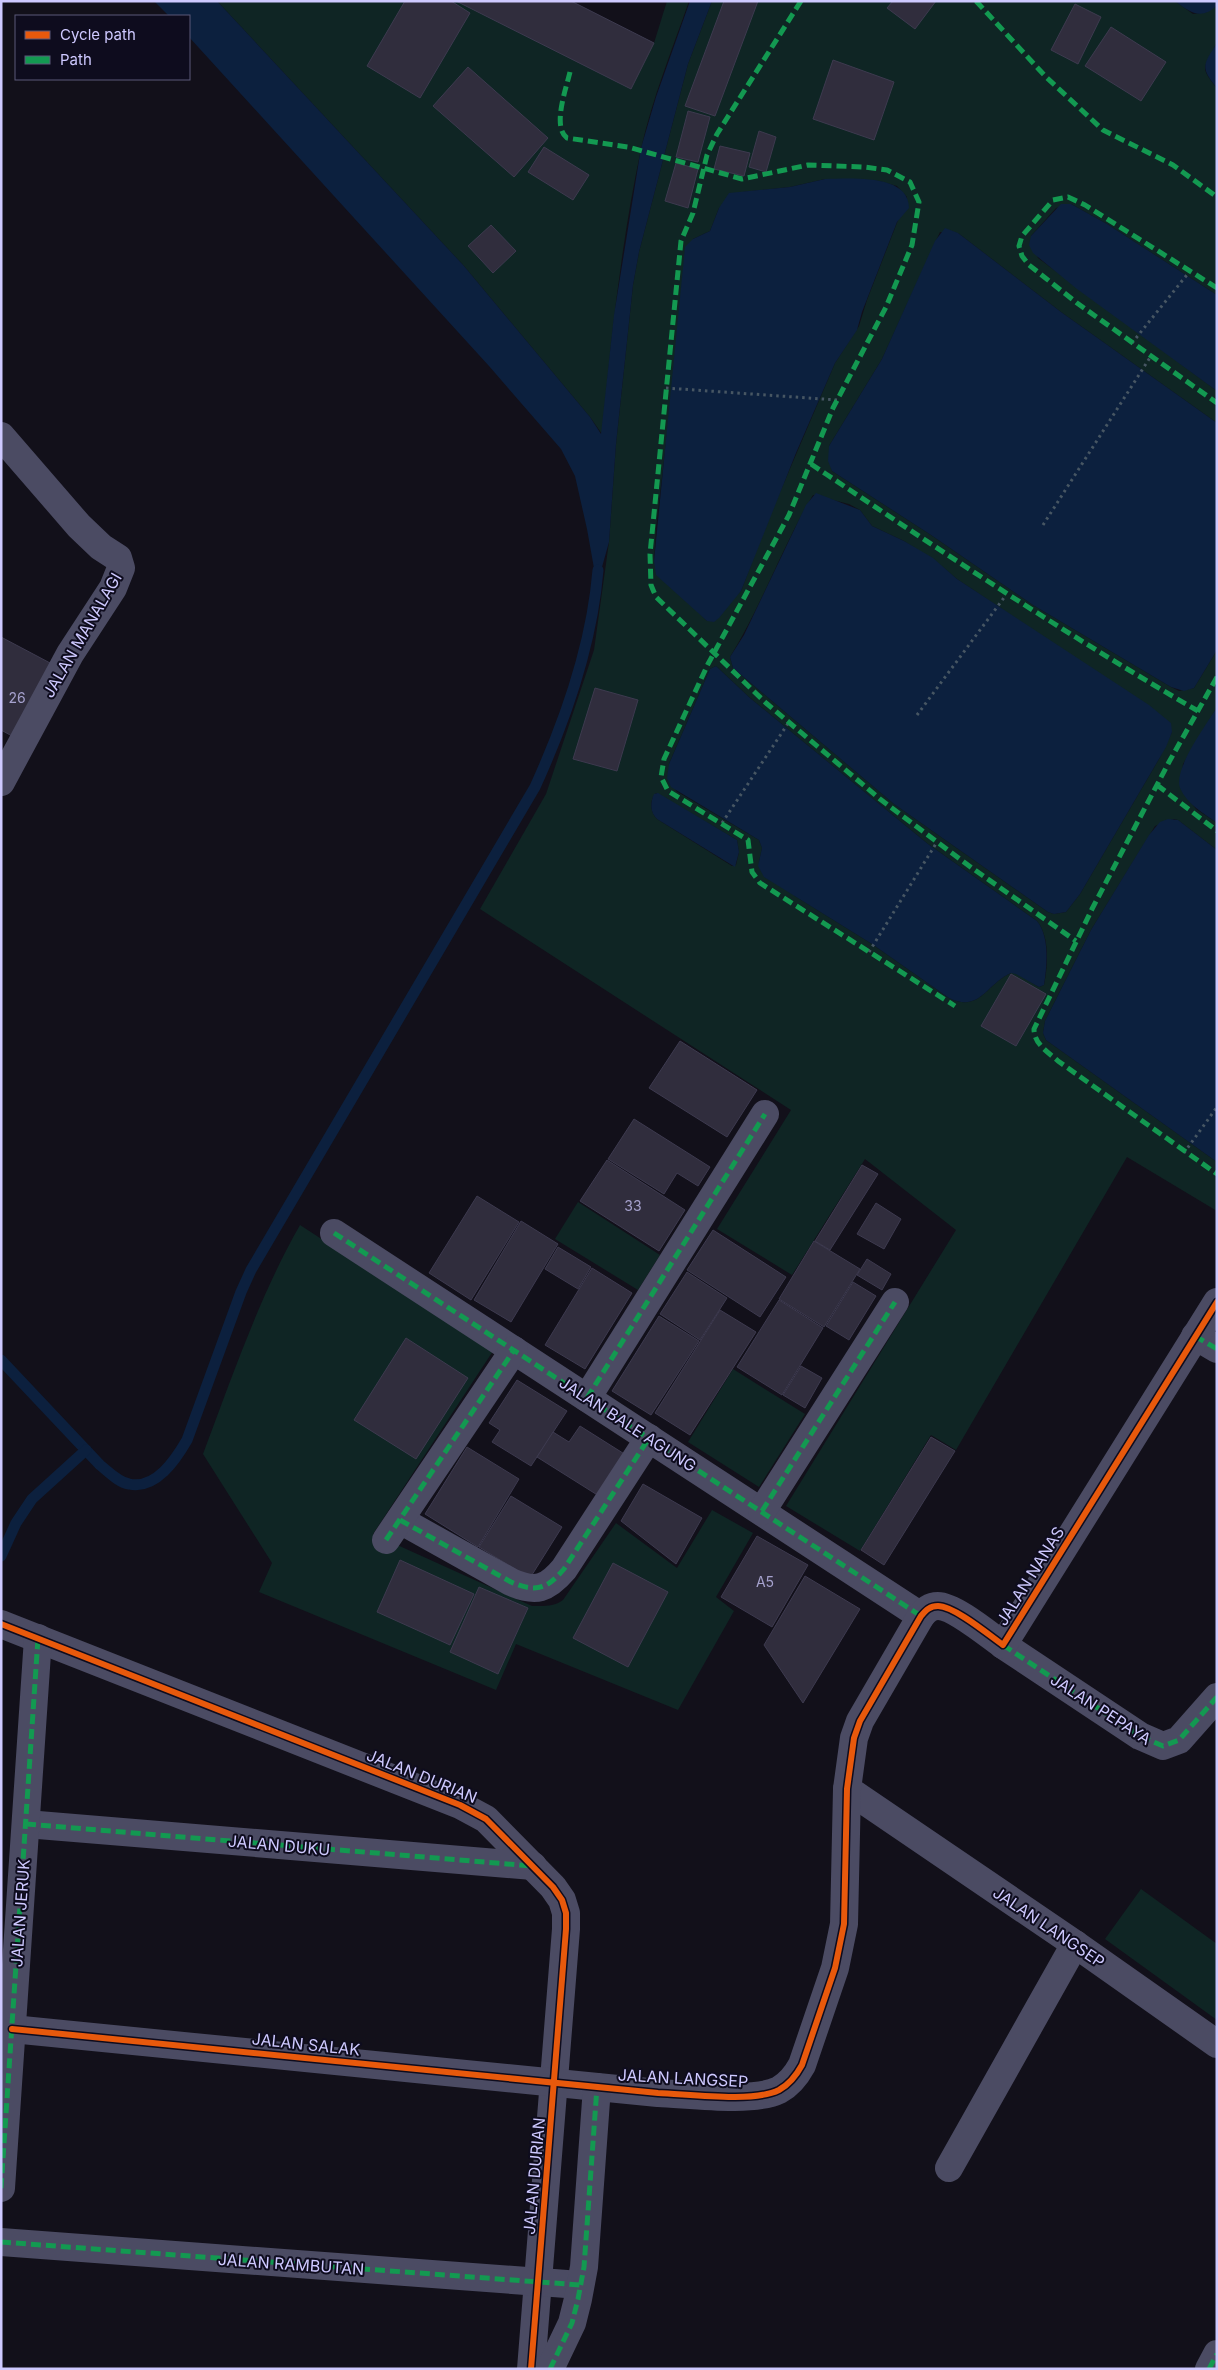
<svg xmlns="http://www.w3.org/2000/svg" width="1218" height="2370" viewBox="0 0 1218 2370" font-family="Inter,sans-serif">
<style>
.green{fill:#0f2524;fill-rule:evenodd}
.water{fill:#0c203e}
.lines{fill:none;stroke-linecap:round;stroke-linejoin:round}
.stream{stroke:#0c203e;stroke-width:11}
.building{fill:#302d3d;stroke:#3d3a4f}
.path{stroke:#475663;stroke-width:3;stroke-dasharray:2.5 4;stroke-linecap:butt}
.minor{stroke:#4b4b63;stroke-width:28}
.quiet{stroke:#139951;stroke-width:5;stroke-dasharray:10 5;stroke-linecap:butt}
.cycleway-casing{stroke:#0e0c1e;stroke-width:9}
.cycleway{stroke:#e8590c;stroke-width:6}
.labels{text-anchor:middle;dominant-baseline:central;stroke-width:4;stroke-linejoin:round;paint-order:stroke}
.number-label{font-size:14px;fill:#a6a2ce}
.street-label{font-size:16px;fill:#cec9ff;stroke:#0e0c1e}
</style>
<rect width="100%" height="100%" fill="#12101a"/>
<!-- green -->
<g class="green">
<path d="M 217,1 L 570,1 L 654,43 L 667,1 L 689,1 C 672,50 652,99 641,149 C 621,243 611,339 602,434 L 590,417 L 464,266 Z"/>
<path d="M 712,1 L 1175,1 L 1193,14 L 1207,12 L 1217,5 C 1217,16 1218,34 1216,44 C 1206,68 1197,64 1217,88 L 1217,295 L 1107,224 L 1071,204 L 1056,208 L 1031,236 L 1038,258 L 1217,391 L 1217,423 L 1061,312 L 958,233 L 940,232 L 882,359 L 829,446 L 832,471 L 931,535 L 1033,605 L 1171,687 L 1179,691 L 1194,688 L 1217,650 L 1217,707 L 1183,764 L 1181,789 L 1196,809 L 1217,823 L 1217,850 L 1178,820 L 1174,819 L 1155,826 L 1091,930 L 1045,1021 L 1043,1033 L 1046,1040 L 1217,1162 L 1217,1211 L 1127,1157 L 956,1450 L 931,1435 L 860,1551 L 786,1506 L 956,1230 L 865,1159 L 792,1275 L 717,1229 L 791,1110 L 480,909 L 546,794 L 594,650 L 609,542 L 616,444 L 633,285 L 639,252 L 688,64 ZM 825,179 L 879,181 L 897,186 L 907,197 L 867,300 L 859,326 L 835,363 L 766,525 L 741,591 L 707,621 L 691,605 L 654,561 L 656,528 L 670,409 L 693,239 L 710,231 L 719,208 L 743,192 L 790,187 ZM 813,495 L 849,504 L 860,510 L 872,526 L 904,541 L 938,563 L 957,579 L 1060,648 L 1172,732 L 1159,759 L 1080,894 L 1066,912 L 1054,914 L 1048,912 L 894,804 L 733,668 L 730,657 C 762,605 782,547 813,495 ZM 716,666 L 750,698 L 928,844 L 1037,921 C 1050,937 1048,966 1044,985 L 1039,987 L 1016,973 L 1011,973 C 986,984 980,1013 949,998 L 872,944 L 795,896 L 759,862 L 762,848 L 759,840 L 676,791 L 669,764 L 710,669 ZM 656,793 L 737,840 L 739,852 L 736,865 L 732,866 L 657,819 C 650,812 649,800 656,793 Z"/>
<path d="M 578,1202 L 660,1255 L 638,1290 L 555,1239 Z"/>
<path d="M 300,1225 L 493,1351 L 373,1534 L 532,1606 C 544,1606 554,1607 563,1600 L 616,1523 L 677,1568 L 712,1510 L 753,1533 L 716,1597 L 734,1611 L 678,1710 L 516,1644 L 496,1690 L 259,1592 L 272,1563 L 203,1454 C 232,1377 259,1297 300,1225 Z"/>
<path d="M 733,1369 L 805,1414 L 759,1487 L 688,1442 Z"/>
<path d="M 1141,1889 L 1217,1944 L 1217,2020 L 1105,1939 Z"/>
</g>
<!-- water -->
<g class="water">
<path d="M 154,1 L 217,1 L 464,266 L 590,417 L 601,434 L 614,315 L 641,148 L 656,97 L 690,1 L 712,1 L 688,64 L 639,252 L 633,285 L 616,444 L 609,542 L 597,585 L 587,529 L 575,476 L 561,449 L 489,366 L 189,37 L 189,16 L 169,16 Z"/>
<path d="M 1175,1 L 1217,1 L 1217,5 C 1202,21 1189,12 1175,1 Z"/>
<path d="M 1217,43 L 1217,88 C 1200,67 1203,65 1217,43 Z"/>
<path d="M 825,179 C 849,179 909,173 909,208 L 897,222 L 862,312 L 857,330 L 835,363 L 796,453 L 741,591 L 719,618 L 714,622 L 707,621 L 656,575 L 654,561 L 685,247 L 693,239 L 710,231 L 719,208 L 729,193 L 790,187 Z"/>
<path d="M 1061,204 L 1071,204 L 1107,224 L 1217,295 L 1217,391 L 1077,289 L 1033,253 L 1029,245 L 1031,236 Z"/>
<path d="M 945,228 L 958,233 L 1061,312 L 1217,423 L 1217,650 L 1194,688 L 1184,691 L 1171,687 L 1033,605 L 931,535 L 832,471 L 828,461 L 829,446 L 882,359 L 935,241 Z"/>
<path d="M 816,493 L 860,510 L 872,526 L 904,541 L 933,558 L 957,579 L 1149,705 L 1171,723 L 1172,732 L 1166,747 L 1080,894 L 1066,912 L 1054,914 L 1048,912 L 894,804 L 733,668 L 730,657 L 744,635 L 806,505 Z"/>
<path d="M 716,666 L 750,698 L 928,844 L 1037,921 C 1050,937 1047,966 1044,985 L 1039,987 L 1016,974 L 1011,973 C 986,984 980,1013 949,998 L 872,944 L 764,877 L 758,866 L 762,848 L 759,840 L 671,787 L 667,778 L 669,764 L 710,669 Z"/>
<path d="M 1217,707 L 1217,823 C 1203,813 1187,804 1180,788 C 1173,769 1207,724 1217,707 Z"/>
<path d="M 658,793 L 737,840 L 739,852 L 735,867 L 657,819 C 650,812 650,803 654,794 Z"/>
<path d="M 1168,819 L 1178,820 L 1217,850 L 1217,1162 L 1046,1040 L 1043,1033 L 1045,1021 L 1091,930 L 1149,835 L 1160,822 Z"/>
</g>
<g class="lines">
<!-- stream -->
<g class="stream">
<path d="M 1,1360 L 100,1465 C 109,1472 118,1482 129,1484 C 156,1490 176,1459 187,1440 L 241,1292 L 251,1270 L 535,787 C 566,719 592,644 598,570"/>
<path d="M 1,1556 L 16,1523 L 32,1499 L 86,1450"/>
</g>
</g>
<!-- building -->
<g class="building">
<path d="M 405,1 L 451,1 L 470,13 L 420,98 L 367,66 Z"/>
<path d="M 456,1 L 571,1 L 654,43 L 631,89 Z"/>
<path d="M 724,1 L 758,1 L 715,116 L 685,106 Z"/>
<path d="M 893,1 L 936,1 L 915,29 L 887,8 Z"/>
<path d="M 1075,4 L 1101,17 L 1078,64 L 1051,50 Z"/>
<path d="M 1111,27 L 1166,62 L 1141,101 L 1085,66 Z"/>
<path d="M 833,60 L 894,82 L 874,140 L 813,119 Z"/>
<path d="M 468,67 L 548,138 L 514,177 L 433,106 Z"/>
<path d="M 688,111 L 710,117 L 698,162 L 676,157 Z"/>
<path d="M 759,131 L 776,137 L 766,172 L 749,167 Z"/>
<path d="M 720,146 L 750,153 L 744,176 L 714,169 Z"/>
<path d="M 544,147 L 589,175 L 573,200 L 528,172 Z"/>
<path d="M 676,163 L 698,169 L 688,208 L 665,201 Z"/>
<path d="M 491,225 L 516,251 L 493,273 L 468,246 Z"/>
<path d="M 1,637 L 52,664 L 12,736 L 1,730 Z"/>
<path d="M 595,688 L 638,700 L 617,771 L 573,759 Z"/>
<path d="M 1011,974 L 1046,994 L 1016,1046 L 981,1026 Z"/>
<path d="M 680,1041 L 757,1090 L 727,1137 L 649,1088 Z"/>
<path d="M 634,1119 L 710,1167 L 698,1186 L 677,1173 L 664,1194 L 608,1159 Z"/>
<path d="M 607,1160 L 685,1210 L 659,1251 L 580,1201 Z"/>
<path d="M 862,1165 L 878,1174 L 830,1250 L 815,1241 Z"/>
<path d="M 477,1196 L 519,1222 L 471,1300 L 429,1273 Z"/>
<path d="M 876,1203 L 901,1219 L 884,1249 L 857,1234 Z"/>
<path d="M 521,1221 L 558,1244 L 511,1322 L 474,1300 Z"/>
<path d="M 713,1230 L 786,1277 L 760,1317 L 687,1270 Z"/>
<path d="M 814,1241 L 860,1269 L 824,1327 L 779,1299 Z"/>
<path d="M 558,1247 L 591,1267 L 578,1289 L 545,1269 Z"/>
<path d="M 867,1259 L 891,1274 L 882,1290 L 857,1275 Z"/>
<path d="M 592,1268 L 632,1293 L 585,1369 L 545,1345 Z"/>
<path d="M 687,1272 L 727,1298 L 700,1340 L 660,1314 Z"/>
<path d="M 853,1282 L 876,1296 L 849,1340 L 826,1326 Z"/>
<path d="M 779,1300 L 823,1328 L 782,1395 L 737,1367 Z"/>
<path d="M 720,1310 L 756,1332 L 690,1435 L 655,1413 Z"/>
<path d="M 659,1316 L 699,1341 L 651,1415 L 612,1391 Z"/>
<path d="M 406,1338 L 468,1378 L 416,1459 L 354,1420 Z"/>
<path d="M 801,1366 L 822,1378 L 805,1408 L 783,1395 Z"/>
<path d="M 517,1380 L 567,1411 L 531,1466 L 492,1442 L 500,1430 L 489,1423 Z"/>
<path d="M 580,1426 L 626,1455 L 599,1496 L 537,1457 L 553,1432 L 569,1442 Z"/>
<path d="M 931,1437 L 955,1451 L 884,1565 L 861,1550 Z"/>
<path d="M 467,1447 L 519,1479 L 478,1547 L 425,1514 Z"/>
<path d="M 643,1484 L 702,1518 L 676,1564 L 621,1521 Z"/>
<path d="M 511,1496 L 562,1527 L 530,1578 L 479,1547 Z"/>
<path d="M 757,1536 L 808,1565 L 772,1627 L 721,1597 Z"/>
<path d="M 400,1560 L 474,1594 L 450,1645 L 377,1612 Z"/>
<path d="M 613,1563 L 668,1592 L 628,1667 L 573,1638 Z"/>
<path d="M 805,1576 L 860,1609 L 803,1703 L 764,1645 Z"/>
<path d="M 479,1587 L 528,1608 L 498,1674 L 450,1652 Z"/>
</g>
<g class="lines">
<!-- path -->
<g class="path">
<path d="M 1132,343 L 1190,271"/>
<path d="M 666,388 L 837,400"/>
<path d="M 1043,525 L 1151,356"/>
<path d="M 917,715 L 1006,595"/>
<path d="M 722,823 L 789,722"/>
<path d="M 869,952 L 937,842"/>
<path d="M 1184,1153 L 1217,1107"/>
</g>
<!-- minor -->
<g class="minor">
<path d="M 1,436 L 79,526 L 101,547 L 118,558 L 121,568 L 113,588 L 70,654 L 1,782"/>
<path d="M 334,1233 L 921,1616"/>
<path d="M 1195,1336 L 1217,1349"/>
<path d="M 587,1398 L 765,1114"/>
<path d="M 762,1511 L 895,1302"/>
<path d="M 400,1520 L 511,1582 C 536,1593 547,1589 564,1569 L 649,1438"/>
<path d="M 386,1540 L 514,1350"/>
<path d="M 1,1624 L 460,1805 L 486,1819 L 553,1887 L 562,1900 L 566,1913 L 566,1929 L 531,2369"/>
<path d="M 1003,1645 L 1140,1736 L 1163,1746 L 1179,1740 L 1217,1697"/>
<path d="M 847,1789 L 1075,1944 L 1217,2044"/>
<path d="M 26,1824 L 533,1866"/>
<path d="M 12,2029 L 658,2093 C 688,2094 753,2103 779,2090 C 790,2084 796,2076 802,2065 L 835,1968 L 844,1924 L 847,1789 L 854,1738 L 860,1721 L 921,1616 C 926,1610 930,1606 938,1606 C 954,1606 989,1635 1003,1645 L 1217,1302"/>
<path d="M 949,2168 L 1075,1944"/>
<path d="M 1,2188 L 38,1638"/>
<path d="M 1,2242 L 580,2285"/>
<path d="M 550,2369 L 572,2323 L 578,2299 L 584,2267 L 597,2087"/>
<path d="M 1209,2369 L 1217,2354"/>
</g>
<!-- quiet -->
<g class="quiet">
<path d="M 801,1 L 717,134 L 707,155 L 693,213 L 681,241 L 650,554 L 651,585 L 656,597 L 766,703 L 880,799 L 972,868 L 1076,941"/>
<path d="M 976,1 L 1046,77 L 1103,130 L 1173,165 L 1217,197"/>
<path d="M 570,72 C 566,89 552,127 567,138 L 628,147 L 742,179 L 808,165 L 864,167 L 887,170 L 910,182 L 919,202 L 912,245 L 886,307 L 833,408 L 789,515 L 708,664 L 664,759 L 661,777 L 668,791 L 748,840 L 752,872 L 760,883 L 955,1006"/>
<path d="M 1217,288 L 1085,205 L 1068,197 L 1053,200 L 1022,236 L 1019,246 L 1022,256 L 1029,265 L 1077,303 L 1217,403"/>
<path d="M 811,464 C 938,549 1065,634 1198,711"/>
<path d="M 1217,677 L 1169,762 L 1092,909 L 1034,1029 C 1034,1044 1048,1052 1058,1061 L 1217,1174"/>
<path d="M 1157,785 L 1217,831"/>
<path d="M 334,1233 L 921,1616"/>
<path d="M 1195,1336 L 1217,1349"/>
<path d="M 587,1398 L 765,1114"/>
<path d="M 762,1511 L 895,1302"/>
<path d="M 400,1520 L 511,1582 C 536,1593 547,1589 564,1569 L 649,1438"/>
<path d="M 386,1540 L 514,1350"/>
<path d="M 1003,1645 L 1140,1736 L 1163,1746 L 1179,1740 L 1217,1697"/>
<path d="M 26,1824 L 532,1866"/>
<path d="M 1,2188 L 38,1638"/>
<path d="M 1,2242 L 580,2285"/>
<path d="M 550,2369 L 572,2323 L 578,2299 L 584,2267 L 597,2087"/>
<path d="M 1209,2369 L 1217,2354"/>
</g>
<!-- cycleway casing -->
<g class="cycleway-casing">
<g id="cycleway">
<path d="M 1,1624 L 460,1805 L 486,1819 L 553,1887 L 562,1900 L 566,1913 L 566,1929 L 531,2369"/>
<path d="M 12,2029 L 658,2093 C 688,2094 753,2103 779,2090 C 790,2084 796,2076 802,2065 L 835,1968 L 844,1924 L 847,1789 L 854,1738 L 860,1721 L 921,1616 C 926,1610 930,1606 938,1606 C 954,1606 989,1635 1003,1645 L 1217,1302"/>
</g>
</g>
<!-- cycleway -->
<use href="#cycleway" class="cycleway"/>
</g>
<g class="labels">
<!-- number labels -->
<g class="number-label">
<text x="17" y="697">26</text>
<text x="633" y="1205">33</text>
<text x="765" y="1581">A5</text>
</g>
<!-- street labels -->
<g class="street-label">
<text transform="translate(82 635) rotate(-60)">JALAN MANALAGI</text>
<text transform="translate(628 1424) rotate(33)">JALAN BALE AGUNG</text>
<text transform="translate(1030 1576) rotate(-58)">JALAN NANAS</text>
<text transform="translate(1101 1709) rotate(33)">JALAN PEPAYA</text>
<text transform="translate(422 1776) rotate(22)">JALAN DURIAN</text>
<text transform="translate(279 1845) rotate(5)">JALAN DUKU</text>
<text transform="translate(20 1913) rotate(-86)">JALAN JERUK</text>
<text transform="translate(1049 1927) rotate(34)">JALAN LANGSEP</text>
<text transform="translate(306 2044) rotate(6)">JALAN SALAK</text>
<text transform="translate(683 2078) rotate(3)">JALAN LANGSEP</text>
<text transform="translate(534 2176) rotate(-85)">JALAN DURIAN</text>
<text transform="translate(291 2264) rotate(4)">JALAN RAMBUTAN</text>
</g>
</g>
<!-- border -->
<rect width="1218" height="2370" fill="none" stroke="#cec9ff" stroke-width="5"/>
<!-- legend -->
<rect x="15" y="15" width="175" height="65" fill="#0e0c1e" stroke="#5b5878"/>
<rect x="25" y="31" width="25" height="8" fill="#e8590c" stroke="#5b5878"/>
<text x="60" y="40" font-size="15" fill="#cec9ff">Cycle path</text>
<rect x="25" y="56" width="25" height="8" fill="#139951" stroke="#5b5878"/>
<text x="60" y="65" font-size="15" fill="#cec9ff">Path</text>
</svg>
